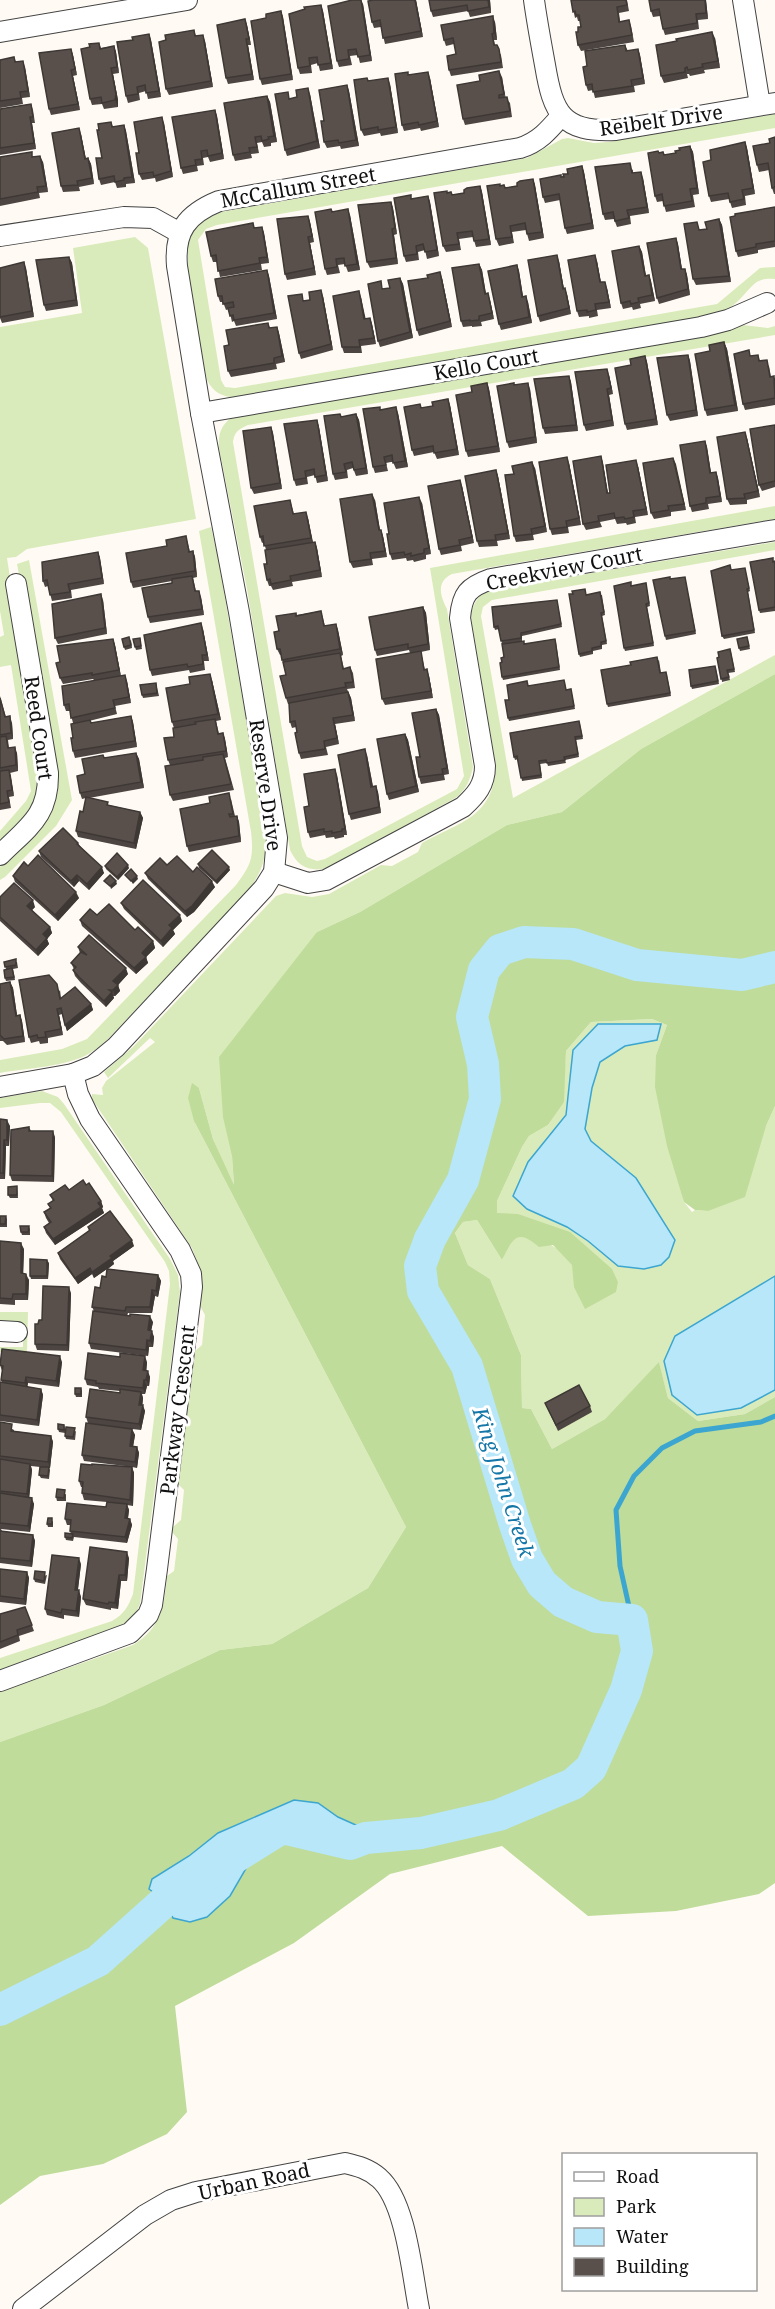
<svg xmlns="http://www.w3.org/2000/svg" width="775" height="2309" viewBox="0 0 775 2309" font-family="'Noto Serif',serif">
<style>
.green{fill:#daebbb}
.forest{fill:#bfdc9a}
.water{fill:#b7e7f8;stroke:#3ca6d0;stroke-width:1.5}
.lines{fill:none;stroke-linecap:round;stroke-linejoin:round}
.stream{stroke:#3ca6d0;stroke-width:5}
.river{stroke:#b7e7f8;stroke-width:32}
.street-casing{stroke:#434343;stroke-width:22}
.street{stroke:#fff;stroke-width:20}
.wall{fill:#4d4541}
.shaded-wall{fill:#3e3835}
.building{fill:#59504c;stroke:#3e3835;stroke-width:1.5}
.labels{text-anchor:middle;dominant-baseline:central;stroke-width:6;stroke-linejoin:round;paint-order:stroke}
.street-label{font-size:20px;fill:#101010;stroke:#fff}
.water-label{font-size:21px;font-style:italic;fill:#1577a7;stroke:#fff}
</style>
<rect width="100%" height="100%" fill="#fffbf4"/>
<!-- green -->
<g class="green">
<path d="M 775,114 L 775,128 L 217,225 L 206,229 L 198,240 L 221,380 L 225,387 L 235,388 L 717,304 L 760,268 L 775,267 L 775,279 C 757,277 753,285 742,297 C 735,305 726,310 717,315 L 236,398 C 221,396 214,393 207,380 C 202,349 181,263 190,238 C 196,224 208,217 221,212 L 527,158 L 562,139 L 568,138 L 594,143 L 608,142 Z"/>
<path d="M 135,237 L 148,248 L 196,519 L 27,549 L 16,557 L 7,558 L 39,766 L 39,793 L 29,813 L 0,845 L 0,831 L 26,801 L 31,791 L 11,665 L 0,667 L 0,637 L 4,635 L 0,611 L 0,327 L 82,313 L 73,248 Z"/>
<path d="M 743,325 L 768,328 L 775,326 L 775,335 L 248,425 C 239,429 234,432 233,442 L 302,846 L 307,857 L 317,861 L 325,859 L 457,789 L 464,776 L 430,568 L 775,506 L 775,519 L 452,574 C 436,582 440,595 447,609 L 473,767 C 470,780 467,788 457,797 L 331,867 C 312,873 298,868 290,850 L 247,589 L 219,448 C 218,431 222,423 237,414 L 728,330 Z"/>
<path d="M 211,527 L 218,557 L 265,829 C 267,856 264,867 250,889 L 109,1038 C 103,1044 97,1049 90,1053 C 68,1067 26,1068 0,1073 L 0,1060 L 62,1049 L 87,1039 L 236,885 C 251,865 254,858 251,832 L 199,531 Z"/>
<path d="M 775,542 L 775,550 L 492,600 L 483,607 L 481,616 L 513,798 L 775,655 L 775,674 L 641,749 L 562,812 L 507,825 L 360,912 L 317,932 L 232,1155 L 234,1187 L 213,1139 L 199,1088 L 195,1123 L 406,1527 L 368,1588 L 272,1644 L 220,1650 L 104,1705 L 0,1742 L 0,1692 L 133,1645 C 161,1628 164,1607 167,1576 L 174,1571 L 178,1539 L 172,1532 L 173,1527 L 181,1520 L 184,1490 L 178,1484 L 195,1351 L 202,1345 L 205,1315 L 200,1306 L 202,1275 L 192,1248 L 92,1099 L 92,1094 L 103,1095 L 102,1088 L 106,1081 L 155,1042 L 150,1038 L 108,1078 L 104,1072 L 134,1046 L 276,896 L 285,893 L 312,897 L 329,894 L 381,865 L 392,866 L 418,852 L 422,843 C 462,821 493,817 496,766 L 471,619 C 472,605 476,599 486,591 Z"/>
<path d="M 29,560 L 72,800 L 56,826 L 5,877 L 0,880 L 0,867 L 40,828 L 51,813 L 58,790 L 17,564 Z"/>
<path d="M 652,1019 L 667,1025 L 656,1055 L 684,1202 L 692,1212 L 695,1210 L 708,1211 L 766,1126 L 775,1106 L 775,1397 L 745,1414 L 698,1421 L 668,1398 L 659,1363 L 605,1419 L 552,1449 L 531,1409 L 522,1408 L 521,1355 L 490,1279 L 468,1265 L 455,1233 L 463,1222 L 477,1220 L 502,1260 C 506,1252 509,1240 518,1237 C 542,1229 597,1278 616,1292 L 518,1214 L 497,1214 L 497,1201 L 522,1147 L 529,1136 L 548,1125 L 563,1102 L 566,1051 L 591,1022 Z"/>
<path d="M 42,1091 L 58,1097 L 64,1104 L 170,1259 L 178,1275 L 180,1292 L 140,1604 L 135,1615 L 119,1627 L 0,1670 L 0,1658 L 112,1621 C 124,1614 128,1607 133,1594 L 170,1284 L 169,1271 L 165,1262 L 61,1112 L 50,1103 L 40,1103 L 0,1108 L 0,1098 Z"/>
<path d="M 0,1312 L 28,1312 L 27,1352 L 0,1352 L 0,1347 L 23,1347 L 23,1326 L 0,1325 Z"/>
</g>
<!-- forest -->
<path class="forest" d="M 775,674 L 775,1106 L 766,1126 L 745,1197 L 708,1211 L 695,1210 L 684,1202 L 667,1146 L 655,1087 L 656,1055 L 667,1025 L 652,1019 L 591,1022 L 566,1051 L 564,1102 L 548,1125 L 529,1136 L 522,1147 L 497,1201 L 497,1213 L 518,1214 L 570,1232 L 612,1269 L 618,1282 L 616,1292 L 585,1309 L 574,1287 L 572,1265 L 553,1245 L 539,1247 C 517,1228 513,1238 502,1260 L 477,1220 L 463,1222 L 455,1233 L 468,1265 L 490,1279 L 521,1355 L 522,1408 L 531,1409 L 552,1449 L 605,1419 L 659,1362 L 668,1398 L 698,1421 L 745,1414 L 775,1397 L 775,1883 L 759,1894 L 676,1911 L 588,1916 L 502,1846 L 390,1874 L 294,1943 L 175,2006 L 187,2112 L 167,2134 L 103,2164 L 40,2176 L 0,2205 L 0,1742 L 104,1705 L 220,1650 L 272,1644 L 368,1588 L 406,1527 L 194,1121 L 188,1098 L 192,1083 L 199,1088 L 213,1139 L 234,1185 L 232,1156 L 223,1117 L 219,1057 L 317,932 L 360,912 L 507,825 L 562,812 L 641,749 Z"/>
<!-- water -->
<g class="water">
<path d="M 598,1024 L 661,1024 L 657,1040 L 625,1046 L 600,1062 L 592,1088 L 585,1129 L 591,1141 L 636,1178 L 675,1240 L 669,1257 L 661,1265 L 644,1269 L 618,1266 L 588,1241 L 567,1227 L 527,1209 L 513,1196 L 528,1162 L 566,1115 L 573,1050 Z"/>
<path d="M 775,1276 L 775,1390 L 741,1408 L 697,1415 L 672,1395 L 664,1361 L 675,1336 Z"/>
<path d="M 294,1800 L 318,1803 L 338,1817 L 367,1830 L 366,1838 L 350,1844 L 282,1828 L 262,1841 L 230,1896 L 207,1917 L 190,1922 L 173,1918 L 165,1901 L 149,1889 L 152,1879 L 189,1856 L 218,1833 Z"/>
</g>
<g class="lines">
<!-- stream -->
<path class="stream" d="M 632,1620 L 620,1566 L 616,1510 L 634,1476 L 662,1448 L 695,1431 L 761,1422 L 775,1416"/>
<!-- river -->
<path class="river" d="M 0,2010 L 98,1961 L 165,1901 L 282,1828 L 350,1844 L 366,1838 L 421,1833 L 499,1815 L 573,1784 L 591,1768 L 626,1690 L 637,1651 L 632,1620 L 597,1617 L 563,1602 L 542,1584 L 527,1559 L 515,1525 L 467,1366 L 423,1291 L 420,1266 L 430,1239 L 463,1180 L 485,1099 L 483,1064 L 472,1017 L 484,970 L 500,950 L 524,942 L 573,944 L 637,965 L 742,975 L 775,967"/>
<!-- street casing -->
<g class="street-casing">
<g id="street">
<path d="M 534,0 C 537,22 541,43 545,65 C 553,113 562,133 616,130 L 775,103"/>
<path d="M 743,0 L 760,105"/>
<path d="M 0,32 L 187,0"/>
<path d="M 0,236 L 124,217 L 153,218 L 180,233"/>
<path d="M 201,413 L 701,327 L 728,320 L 767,303"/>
<path d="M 0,855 C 28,827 49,816 48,773 L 16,584"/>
<path d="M 274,872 L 308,883 L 326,880 L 463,807 C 476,795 485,785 485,766 L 460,618 C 462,594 468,587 491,579 L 775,530"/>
<path d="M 0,1087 L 73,1074 L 93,1066 L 116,1047 L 264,888 L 274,872 L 277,838 L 239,612 L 201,413 L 177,266 C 174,231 187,214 219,201 L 520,148 C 539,142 549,130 561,116"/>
<path d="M 0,1331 L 17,1332"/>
<path d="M 0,1681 L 130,1633 L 148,1615 L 152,1605 L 157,1569 L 192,1287 L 191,1274 L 180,1250 L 90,1119 L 78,1094 L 73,1074"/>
<path d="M 23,2309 L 145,2215 L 171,2200 L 196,2192 L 345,2163 C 358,2166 369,2169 379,2178 C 406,2201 412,2274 419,2309"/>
</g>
</g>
<!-- street -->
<use href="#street" class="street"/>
</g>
<!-- wall -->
<g class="wall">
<path d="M 373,0 L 416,0 L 423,37 L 385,44 L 381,27 L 374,28 L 372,22 Z"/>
<path d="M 490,0 L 491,13 L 470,17 L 468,11 L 433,17 L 431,11 Z"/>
<path d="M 571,0 L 627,0 L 629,11 L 619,13 L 620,20 L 620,22 L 629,20 L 631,26 L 634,42 L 581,51 L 578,45 L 578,32 L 581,27 L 580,21 L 578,21 L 577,17 L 575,18 Z"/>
<path d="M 706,0 L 708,19 L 698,20 L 699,29 L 665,35 L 663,29 L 660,16 L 653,17 L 651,11 Z"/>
<path d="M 363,4 L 372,61 L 360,63 L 358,55 L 350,56 L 352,65 L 339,67 L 337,61 Z"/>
<path d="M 321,5 L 323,11 L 333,69 L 320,71 L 318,63 L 311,65 L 312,73 L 300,74 L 298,68 Z"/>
<path d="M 281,11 L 283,17 L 293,80 L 262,85 L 260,79 L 266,18 Z"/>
<path d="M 245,19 L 247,25 L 251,45 L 248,45 L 254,80 L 228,84 L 226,78 Z"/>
<path d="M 495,22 L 497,40 L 494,40 L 495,45 L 501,55 L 503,68 L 451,76 L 449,70 L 456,54 L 454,44 L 446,46 L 444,40 Z"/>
<path d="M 194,30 L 196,36 L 205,41 L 213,87 L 169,95 L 166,89 L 166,40 Z"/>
<path d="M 149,34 L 151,40 L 161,97 L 148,99 L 146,91 L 139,93 L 140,100 L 128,103 L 126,96 L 133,40 Z"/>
<path d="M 715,38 L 720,68 L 704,70 L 705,73 L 690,76 L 689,74 L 687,74 L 688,78 L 664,83 L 661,76 Z"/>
<path d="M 99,43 L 101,48 L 114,46 L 116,52 L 119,73 L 113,74 L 118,100 L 118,107 L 104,109 L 102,104 L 92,105 L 90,99 L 90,47 Z"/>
<path d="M 625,45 L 628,51 L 638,49 L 640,55 L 645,84 L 634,86 L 635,92 L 595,98 L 593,90 L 588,91 L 586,85 L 587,66 Z"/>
<path d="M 71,49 L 73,55 L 77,75 L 73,76 L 80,110 L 51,115 L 49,109 Z"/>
<path d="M 14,57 L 16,62 L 25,67 L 30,97 L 22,98 L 23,104 L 0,108 L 0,60 Z"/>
<path d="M 409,75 L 430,78 L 439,127 L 421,131 L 420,128 L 404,131 L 402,125 Z"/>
<path d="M 502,77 L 505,97 L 510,103 L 512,117 L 465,125 L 463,119 Z"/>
<path d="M 367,78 L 368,81 L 390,84 L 398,133 L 381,136 L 380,133 L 364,136 L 361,130 Z"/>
<path d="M 347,85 L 349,91 L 359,146 L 341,149 L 340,146 L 327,148 L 324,142 L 324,121 Z"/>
<path d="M 310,94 L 320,148 L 287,156 L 285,150 L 290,99 Z"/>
<path d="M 267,96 L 270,102 L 277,142 L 271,143 L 271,146 L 264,147 L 262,142 L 257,143 L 259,153 L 251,154 L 252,158 L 235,161 L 233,155 Z"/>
<path d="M 31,104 L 33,110 L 35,123 L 32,123 L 36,149 L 0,155 L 0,109 Z"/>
<path d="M 215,110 L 217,116 L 224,159 L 210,162 L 208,157 L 203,158 L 204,165 L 197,166 L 198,171 L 183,174 L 181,168 Z"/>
<path d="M 111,122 L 113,127 L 124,125 L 126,131 L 135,183 L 126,184 L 126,187 L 117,188 L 115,182 L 101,185 L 99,179 L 102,158 L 99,130 Z"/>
<path d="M 164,123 L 173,177 L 156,182 L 155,178 L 142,180 L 139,174 L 139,153 Z"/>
<path d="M 81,134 L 86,159 L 88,158 L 91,164 L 94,184 L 79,187 L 80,191 L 63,192 L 61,186 Z"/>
<path d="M 775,137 L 775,194 L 774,194 L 772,188 L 769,170 L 759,172 L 757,165 L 770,143 Z"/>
<path d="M 745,142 L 747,148 L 755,194 L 745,196 L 746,205 L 732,208 L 729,199 L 711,202 L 709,196 L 711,160 Z"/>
<path d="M 690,146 L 693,152 L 699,194 L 693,195 L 695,207 L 666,212 L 663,201 L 657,202 L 655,196 L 659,153 L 663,152 L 664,155 L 676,153 L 680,150 Z"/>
<path d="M 0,157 L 34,157 L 43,162 L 48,192 L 39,193 L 40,198 L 0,206 Z"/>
<path d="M 582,166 L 584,172 L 594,229 L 567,234 L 565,228 L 560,200 L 545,203 L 543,197 L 561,177 Z"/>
<path d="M 633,169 L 633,173 L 643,178 L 649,213 L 630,216 L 631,224 L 617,227 L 614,219 L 605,220 L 603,214 Z"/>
<path d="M 533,179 L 535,185 L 544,238 L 529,241 L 526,230 L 512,232 L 514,243 L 499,246 L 496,239 L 501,186 L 505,188 L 517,186 Z"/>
<path d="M 480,186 L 482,192 L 491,245 L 476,247 L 473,237 L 459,239 L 461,250 L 446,252 L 443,246 L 447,193 L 452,195 L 464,193 Z"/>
<path d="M 428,196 L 430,202 L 439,256 L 427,259 L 425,250 L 418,252 L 419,260 L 406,262 L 404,256 L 412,199 Z"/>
<path d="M 391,202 L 393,208 L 397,234 L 394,235 L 398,264 L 370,268 L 367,262 Z"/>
<path d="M 775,207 L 775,247 L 758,250 L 758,253 L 738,257 L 736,251 Z"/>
<path d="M 331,209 L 333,212 L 350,215 L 360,270 L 348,272 L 345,264 L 338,265 L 340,273 L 327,275 L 325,269 Z"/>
<path d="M 308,216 L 310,222 L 314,242 L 310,243 L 316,275 L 287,280 L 285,274 Z"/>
<path d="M 719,219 L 722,225 L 731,282 L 696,285 L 693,279 L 700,230 L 707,229 Z"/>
<path d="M 262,227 L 264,233 L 269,263 L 261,264 L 262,270 L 220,277 L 217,262 L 213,262 L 211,256 L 255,228 Z"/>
<path d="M 676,238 L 678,244 L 682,269 L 685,269 L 687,275 L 690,295 L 659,304 L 657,298 Z"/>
<path d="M 639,246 L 642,252 L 646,276 L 649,275 L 651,281 L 655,301 L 640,304 L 641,308 L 633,310 L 632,307 L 623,309 L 621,303 Z"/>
<path d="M 69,257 L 72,263 L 78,306 L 46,311 L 44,305 Z"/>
<path d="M 559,261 L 564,289 L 567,294 L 571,314 L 540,322 L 538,316 Z"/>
<path d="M 597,261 L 601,282 L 607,288 L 611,308 L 597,310 L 598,316 L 589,318 L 589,316 L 579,317 L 577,311 Z"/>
<path d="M 479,264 L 482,270 L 486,294 L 490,300 L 494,319 L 481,322 L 482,326 L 472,327 L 472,326 L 463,327 L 461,321 Z"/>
<path d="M 517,265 L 519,271 L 523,296 L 528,302 L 532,323 L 501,330 L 499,324 Z"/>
<path d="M 0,268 L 26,268 L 34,317 L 2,323 L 0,318 Z"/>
<path d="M 267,270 L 269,276 L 277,319 L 236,326 L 234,321 L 232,322 L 229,309 L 226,310 L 223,302 L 220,302 L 218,296 Z"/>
<path d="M 400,278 L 403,284 L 413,338 L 380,347 L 378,341 L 384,289 L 390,288 Z"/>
<path d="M 428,278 L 442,278 L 452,327 L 419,336 L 417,330 Z"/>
<path d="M 323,296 L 333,350 L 301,359 L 299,353 L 304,301 Z"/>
<path d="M 361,297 L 365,319 L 370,318 L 372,324 L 376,344 L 361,346 L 362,353 L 344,353 L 342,347 Z"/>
<path d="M 268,323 L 270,328 L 277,327 L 279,333 L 285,362 L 276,364 L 277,369 L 231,377 L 228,371 L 229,345 Z"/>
<path d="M 724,342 L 727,349 L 738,411 L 707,416 L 705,410 L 710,351 Z"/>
<path d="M 688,355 L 690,361 L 698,416 L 670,421 L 667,415 Z"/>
<path d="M 758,355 L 760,361 L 769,366 L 771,377 L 775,378 L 775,405 L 745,410 L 743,404 L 751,356 Z"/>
<path d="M 645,356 L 647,362 L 658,425 L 627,430 L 625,424 L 631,365 Z"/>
<path d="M 609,375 L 613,394 L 609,395 L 614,426 L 586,431 L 584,425 Z"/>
<path d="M 569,376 L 571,382 L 578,431 L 545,434 L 543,428 Z"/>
<path d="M 487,383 L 489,389 L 500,452 L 468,457 L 466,451 L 472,392 Z"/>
<path d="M 530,389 L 537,443 L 509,448 L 507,442 Z"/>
<path d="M 448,399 L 450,405 L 459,455 L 437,459 L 434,452 L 414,456 L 412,450 L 420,404 L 421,408 L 433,406 Z"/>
<path d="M 381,410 L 398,413 L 408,467 L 396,469 L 393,462 L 391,462 L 386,463 L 388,471 L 375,473 L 373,467 Z"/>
<path d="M 356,414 L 359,420 L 368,474 L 356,476 L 353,468 L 347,470 L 348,478 L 335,480 L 333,474 L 341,417 Z"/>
<path d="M 317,420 L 319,427 L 328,481 L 317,483 L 315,475 L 307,477 L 308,484 L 296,486 L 294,480 Z"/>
<path d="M 775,425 L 775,487 L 762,491 L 759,485 Z"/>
<path d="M 271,427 L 273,433 L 282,489 L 254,494 L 251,488 Z"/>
<path d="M 747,438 L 760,497 L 747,500 L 747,504 L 730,505 L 727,499 Z"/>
<path d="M 705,441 L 707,447 L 711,473 L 716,472 L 718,478 L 722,502 L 708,504 L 709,509 L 692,512 L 690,506 Z"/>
<path d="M 601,456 L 603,463 L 608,493 L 610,493 L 638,466 L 648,515 L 635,517 L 636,523 L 627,525 L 626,523 L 617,524 L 615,519 L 600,522 L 602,527 L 586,530 L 583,524 Z"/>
<path d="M 673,458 L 686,510 L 671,512 L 671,516 L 654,519 L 651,513 Z"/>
<path d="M 569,463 L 581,525 L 568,527 L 569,533 L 552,535 L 550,529 Z"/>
<path d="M 535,468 L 547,532 L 533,535 L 534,540 L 516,542 L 514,536 Z"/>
<path d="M 496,470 L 498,476 L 510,539 L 497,541 L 498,546 L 479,547 L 477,541 Z"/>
<path d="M 462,486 L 474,543 L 461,546 L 462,551 L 441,555 L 439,549 Z"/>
<path d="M 290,500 L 294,514 L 308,518 L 313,542 L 315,542 L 317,548 L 322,577 L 292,582 L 293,586 L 273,590 L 271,586 L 269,586 L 267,580 L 267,564 L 266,550 L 264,542 L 262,543 L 260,537 Z"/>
<path d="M 375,500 L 380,530 L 381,530 L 383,536 L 387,557 L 372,559 L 373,565 L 353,568 L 350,562 Z"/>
<path d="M 422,503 L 431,554 L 426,555 L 426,559 L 414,562 L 413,560 L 407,561 L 406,558 L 392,560 L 390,554 L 389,534 Z"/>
<path d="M 186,536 L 190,552 L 193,551 L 195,557 L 197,577 L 193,578 L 196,591 L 201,597 L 204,615 L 150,623 L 148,617 L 172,583 L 172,581 L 133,588 L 131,582 L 167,546 Z"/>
<path d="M 98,552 L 100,558 L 104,584 L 71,590 L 72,598 L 52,601 L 48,586 L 45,587 L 43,581 Z"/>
<path d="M 775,561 L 775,611 L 760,613 L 759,610 L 774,562 Z"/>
<path d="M 745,568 L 750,591 L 748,592 L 755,633 L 724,639 L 722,636 L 732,570 Z"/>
<path d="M 685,577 L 696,634 L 666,640 L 665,636 L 670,579 Z"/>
<path d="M 646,583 L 650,606 L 647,607 L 654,646 L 625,651 L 624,648 L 632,586 Z"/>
<path d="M 586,595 L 602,595 L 605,615 L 602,616 L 607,644 L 602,645 L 602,649 L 593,651 L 593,654 L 580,657 L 579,654 Z"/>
<path d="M 103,600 L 107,634 L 58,644 L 55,638 Z"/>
<path d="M 557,600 L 562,627 L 522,636 L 522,641 L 524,644 L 556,642 L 560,670 L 503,680 L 502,677 L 502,662 L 504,657 L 502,644 L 499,629 L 495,630 L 494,627 Z"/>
<path d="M 423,607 L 426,613 L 430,650 L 421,652 L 425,670 L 429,676 L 433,698 L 385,705 L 382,699 L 410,653 L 409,650 L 377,656 L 375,650 Z"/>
<path d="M 321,611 L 325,626 L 336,624 L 338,630 L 343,655 L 341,656 L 344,669 L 350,667 L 353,673 L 355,688 L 347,689 L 351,698 L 355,721 L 335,724 L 339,744 L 326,747 L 328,755 L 301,759 L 299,753 L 296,727 L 292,728 L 290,722 L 289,704 L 288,704 L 286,698 L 286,675 L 281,655 L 280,655 L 277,649 L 279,631 L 296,613 L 297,615 Z"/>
<path d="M 203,629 L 209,661 L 204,661 L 205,670 L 190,673 L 189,670 L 152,676 L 150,670 Z"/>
<path d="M 747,637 L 750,649 L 740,651 L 739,648 Z"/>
<path d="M 140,638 L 142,649 L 136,650 L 135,647 Z"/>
<path d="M 113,639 L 115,645 L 121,676 L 127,681 L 131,703 L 115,706 L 117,714 L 89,721 L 91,723 L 131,716 L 133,722 L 137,747 L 75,758 L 73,751 L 73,723 L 70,711 L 66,711 L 64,705 L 94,680 L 93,679 L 63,684 L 60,678 L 60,662 Z"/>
<path d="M 131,640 L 132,648 L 125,650 L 124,647 Z"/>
<path d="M 731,652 L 735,672 L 728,673 L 730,680 L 722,682 L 719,657 Z"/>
<path d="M 659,660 L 661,673 L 666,672 L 667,675 L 671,696 L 608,707 L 607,704 Z"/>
<path d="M 716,669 L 719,684 L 692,689 L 691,686 Z"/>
<path d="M 212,680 L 221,720 L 216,721 L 219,734 L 223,733 L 225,739 L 228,757 L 225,758 L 234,790 L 173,801 L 170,795 L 170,765 L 168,760 L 174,737 L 174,728 L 172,722 L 190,684 Z"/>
<path d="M 156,683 L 159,696 L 143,698 L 142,695 Z"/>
<path d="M 565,683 L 566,690 L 571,689 L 575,709 L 509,721 L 508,718 L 509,700 L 528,686 Z"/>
<path d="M 0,696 L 6,717 L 12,723 L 13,739 L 8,740 L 9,748 L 17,753 L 18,771 L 10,773 L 14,796 L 9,797 L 11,808 L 0,810 Z"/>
<path d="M 436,709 L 439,715 L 449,774 L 444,775 L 445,780 L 421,784 L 419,777 L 420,757 Z"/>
<path d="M 580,724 L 583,739 L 576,740 L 579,757 L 565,760 L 566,763 L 548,766 L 547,763 L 540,764 L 542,778 L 522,781 L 518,759 L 515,760 L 514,757 Z"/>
<path d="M 405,734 L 408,740 L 419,792 L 389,800 L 387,794 Z"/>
<path d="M 136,753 L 139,759 L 144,788 L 89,798 L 109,805 L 140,812 L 143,818 L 136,849 L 78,837 L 76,831 L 83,812 L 86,798 L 82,799 L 80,793 L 85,774 L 104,758 Z"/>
<path d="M 367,755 L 373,786 L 378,792 L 381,813 L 351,820 L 349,814 Z"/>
<path d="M 337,775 L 347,835 L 344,835 L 344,837 L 335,839 L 334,837 L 326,838 L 325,835 L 310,838 L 308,832 L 309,806 Z"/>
<path d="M 231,799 L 235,816 L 237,816 L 239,822 L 241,842 L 189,852 L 187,846 Z"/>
<path d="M 78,843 L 80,846 L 104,873 L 89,890 L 79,881 L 74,887 L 41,857 L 39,851 Z"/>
<path d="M 198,864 L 230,870 L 217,884 L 199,868 Z"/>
<path d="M 167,865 L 193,872 L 215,887 L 194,912 L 187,917 L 148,879 L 145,873 Z"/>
<path d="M 28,866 L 79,898 L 58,921 L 15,882 L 13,876 Z"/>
<path d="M 105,866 L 129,868 L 118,880 L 106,869 Z"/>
<path d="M 0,897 L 35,907 L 32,910 L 50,927 L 52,933 L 47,939 L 49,944 L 38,956 L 0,921 Z"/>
<path d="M 121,903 L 182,921 L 173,930 L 175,934 L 163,947 L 124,909 Z"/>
<path d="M 97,915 L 135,930 L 153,941 L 155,948 L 146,957 L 148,963 L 136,974 L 82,926 L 80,920 Z"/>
<path d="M 78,947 L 128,974 L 118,985 L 120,991 L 115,996 L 113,996 L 114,998 L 106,1007 L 81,983 L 75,976 L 73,970 L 74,969 L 71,963 L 80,953 Z"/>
<path d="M 4,962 L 17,962 L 18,968 L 13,969 L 15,980 L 6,981 L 5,978 L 6,969 Z"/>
<path d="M 10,982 L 13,988 L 17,1015 L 20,1015 L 22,1021 L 25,1042 L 7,1045 L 3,1041 L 0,1041 L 0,984 Z"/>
<path d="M 60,990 L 61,998 L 91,1004 L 93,1010 L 67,1031 L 62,1014 L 59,1015 L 63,1035 L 48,1038 L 48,1043 L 40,1044 L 39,1041 L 31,1043 L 29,1037 Z"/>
<path d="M 0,1119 L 10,1126 L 9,1146 L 6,1146 L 5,1179 L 0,1179 Z"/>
<path d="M 29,1127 L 31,1131 L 55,1137 L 54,1182 L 12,1181 L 10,1175 Z"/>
<path d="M 86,1185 L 101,1201 L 103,1207 L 102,1208 L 104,1213 L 55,1245 L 46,1233 L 44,1227 L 49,1223 L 46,1218 L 44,1212 L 50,1208 L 48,1204 L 53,1201 L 50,1195 Z"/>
<path d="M 17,1186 L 18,1198 L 10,1198 L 8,1195 Z"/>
<path d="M 0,1216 L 6,1216 L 7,1219 L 7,1227 L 0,1227 Z"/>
<path d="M 29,1226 L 30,1229 L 30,1235 L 22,1235 L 21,1232 Z"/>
<path d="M 88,1227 L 134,1246 L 113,1261 L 114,1264 L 108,1269 L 158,1275 L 161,1281 L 158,1297 L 155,1296 L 152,1313 L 128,1313 L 127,1316 L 153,1322 L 151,1331 L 154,1337 L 153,1347 L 149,1347 L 148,1356 L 91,1349 L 89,1343 L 94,1311 L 92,1307 L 100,1288 L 106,1277 L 107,1269 L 94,1278 L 92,1274 L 78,1284 L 60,1259 L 58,1253 L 89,1231 Z"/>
<path d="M 0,1241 L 24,1249 L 23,1274 L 29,1280 L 28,1300 L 15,1300 L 15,1305 L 0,1304 Z"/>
<path d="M 49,1263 L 48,1279 L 31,1279 L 30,1276 Z"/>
<path d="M 71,1293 L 69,1351 L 37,1350 L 35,1344 L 38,1324 Z"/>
<path d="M 62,1362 L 59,1387 L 28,1383 L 27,1387 L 41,1389 L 43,1395 L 39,1426 L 0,1421 L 0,1382 L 2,1382 L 1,1380 L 2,1371 L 0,1365 Z"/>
<path d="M 147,1362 L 146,1371 L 150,1377 L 149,1386 L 147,1386 L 145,1394 L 142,1394 L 143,1398 L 142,1405 L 145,1411 L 141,1430 L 132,1429 L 135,1435 L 133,1447 L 137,1447 L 139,1453 L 137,1468 L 132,1467 L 134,1473 L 133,1506 L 127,1505 L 129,1510 L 128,1519 L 130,1519 L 132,1525 L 127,1543 L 74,1537 L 73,1541 L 66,1540 L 65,1537 L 71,1534 L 70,1531 L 70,1525 L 67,1525 L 65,1519 L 106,1507 L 107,1502 L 84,1500 L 82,1493 L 82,1487 L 81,1487 L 79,1481 L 92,1465 L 125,1466 L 84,1461 L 82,1455 L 88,1423 L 86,1417 L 120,1393 L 120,1391 L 99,1389 L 98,1387 L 87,1385 L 85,1379 Z"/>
<path d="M 81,1388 L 82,1391 L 82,1397 L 76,1397 L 75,1394 Z"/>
<path d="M 545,1403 L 590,1406 L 592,1412 L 558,1431 Z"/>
<path d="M 0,1422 L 14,1430 L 14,1431 L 51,1436 L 53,1442 L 50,1468 L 49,1468 L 50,1470 L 49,1479 L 41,1478 L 39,1475 L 40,1467 L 31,1466 L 32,1470 L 29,1497 L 34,1504 L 30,1532 L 1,1529 L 2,1531 L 33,1535 L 35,1541 L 32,1567 L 0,1563 Z"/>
<path d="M 64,1425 L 65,1428 L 65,1433 L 59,1432 L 58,1429 Z"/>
<path d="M 76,1431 L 75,1440 L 66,1439 L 65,1436 Z"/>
<path d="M 66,1494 L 66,1501 L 57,1501 L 56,1497 Z"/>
<path d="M 53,1521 L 53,1527 L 48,1527 L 47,1524 Z"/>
<path d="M 129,1558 L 127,1581 L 121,1581 L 118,1609 L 111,1608 L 111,1610 L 86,1605 L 83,1599 Z"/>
<path d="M 81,1564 L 78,1590 L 81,1597 L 79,1617 L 64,1615 L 64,1619 L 47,1615 L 45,1609 Z"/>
<path d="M 0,1569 L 27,1572 L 29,1578 L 26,1605 L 0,1602 Z"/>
<path d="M 47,1575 L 45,1584 L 35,1582 L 34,1579 Z"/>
<path d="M 25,1607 L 34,1631 L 19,1636 L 20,1641 L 0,1649 L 0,1614 Z"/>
</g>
<!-- shaded-wall -->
<g class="shaded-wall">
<path d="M 361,0 L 363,4 L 372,61 L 370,55 Z"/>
<path d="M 415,0 L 416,0 L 423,37 L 421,31 Z"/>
<path d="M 488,0 L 490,0 L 491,13 L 489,7 Z"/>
<path d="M 705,0 L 706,0 L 708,19 L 706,13 Z"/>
<path d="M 321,5 L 323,11 L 333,69 L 331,63 Z"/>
<path d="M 281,11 L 283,17 L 293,80 L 291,74 Z"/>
<path d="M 493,16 L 495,22 L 497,40 L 494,33 Z"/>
<path d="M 245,19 L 247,25 L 251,45 L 249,39 Z"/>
<path d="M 712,32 L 715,38 L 720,68 L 718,61 Z"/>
<path d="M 149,34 L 151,40 L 161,97 L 159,91 Z"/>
<path d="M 203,35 L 205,41 L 213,87 L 211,81 Z"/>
<path d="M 246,39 L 248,45 L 254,80 L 252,74 Z"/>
<path d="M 114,46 L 116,52 L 119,73 L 117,67 Z"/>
<path d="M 71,49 L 73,55 L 77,75 L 75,69 Z"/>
<path d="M 638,49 L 640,55 L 645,84 L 643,78 Z"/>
<path d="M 23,61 L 25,67 L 30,97 L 28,91 Z"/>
<path d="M 111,68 L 113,74 L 118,100 L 118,107 L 115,100 Z"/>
<path d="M 71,70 L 73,76 L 80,110 L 78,104 Z"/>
<path d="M 499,71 L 502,77 L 506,100 L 504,94 Z"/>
<path d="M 428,72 L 430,78 L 439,127 L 437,121 Z"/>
<path d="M 388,78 L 390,84 L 398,133 L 396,127 Z"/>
<path d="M 347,85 L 349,91 L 359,146 L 356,140 Z"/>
<path d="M 308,88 L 310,94 L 320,148 L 317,141 Z"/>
<path d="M 267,96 L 270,102 L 277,142 L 274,136 Z"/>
<path d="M 215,110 L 217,116 L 224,159 L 222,153 Z"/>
<path d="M 30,117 L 32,123 L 36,149 L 34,143 Z"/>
<path d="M 162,117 L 164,123 L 173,177 L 171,171 Z"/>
<path d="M 124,125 L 126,131 L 135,183 L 132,177 Z"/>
<path d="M 79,128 L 81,134 L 87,165 L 85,159 Z"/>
<path d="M 745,142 L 747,148 L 755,194 L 753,188 Z"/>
<path d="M 690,146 L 693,152 L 699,194 L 697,188 Z"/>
<path d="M 40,156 L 43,162 L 48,192 L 46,186 Z"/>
<path d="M 88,158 L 91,164 L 94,184 L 92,178 Z"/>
<path d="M 582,166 L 584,172 L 594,229 L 592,223 Z"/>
<path d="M 641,172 L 643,178 L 649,213 L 647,207 Z"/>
<path d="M 533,179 L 535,185 L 544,238 L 542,232 Z"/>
<path d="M 480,186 L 482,192 L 491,245 L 489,239 Z"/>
<path d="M 428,196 L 430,202 L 439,256 L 437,250 Z"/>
<path d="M 391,202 L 393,208 L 397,234 L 395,228 Z"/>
<path d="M 348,209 L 350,215 L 360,270 L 357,264 Z"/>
<path d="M 308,216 L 310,222 L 314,242 L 312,236 Z"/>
<path d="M 719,219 L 722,225 L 731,282 L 729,276 Z"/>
<path d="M 262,227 L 264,233 L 269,263 L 267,257 Z"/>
<path d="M 392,229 L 394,235 L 398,264 L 396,258 Z"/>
<path d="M 308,237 L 310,243 L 316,275 L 314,268 Z"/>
<path d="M 676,238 L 678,244 L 683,276 L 681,269 Z"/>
<path d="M 639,246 L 642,252 L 647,282 L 645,276 Z"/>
<path d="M 557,255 L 559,261 L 565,295 L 563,289 Z"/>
<path d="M 595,255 L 597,261 L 602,289 L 600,282 Z"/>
<path d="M 69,257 L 72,263 L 78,306 L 76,300 Z"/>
<path d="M 24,262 L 26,268 L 34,317 L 32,311 Z"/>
<path d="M 479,264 L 482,270 L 487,300 L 485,294 Z"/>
<path d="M 517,265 L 519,271 L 524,303 L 522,297 Z"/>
<path d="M 685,269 L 687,275 L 690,295 L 688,289 Z"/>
<path d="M 267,270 L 269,276 L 277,319 L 274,313 Z"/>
<path d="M 440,272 L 442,278 L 452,327 L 450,321 Z"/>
<path d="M 649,275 L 651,281 L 655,301 L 652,295 Z"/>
<path d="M 400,278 L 403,284 L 413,338 L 410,332 Z"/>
<path d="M 605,282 L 607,288 L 611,308 L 609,302 Z"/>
<path d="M 565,288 L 567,294 L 571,314 L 569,308 Z"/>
<path d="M 321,290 L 323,296 L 333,350 L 331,344 Z"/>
<path d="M 359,291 L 361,297 L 367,325 L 364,319 Z"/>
<path d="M 488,293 L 490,300 L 494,319 L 492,313 Z"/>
<path d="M 526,296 L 528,302 L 532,323 L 529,317 Z"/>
<path d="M 370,318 L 372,324 L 376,344 L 374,338 Z"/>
<path d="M 277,327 L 279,333 L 285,362 L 282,356 Z"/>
<path d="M 724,342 L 727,349 L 738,411 L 735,405 Z"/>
<path d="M 688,355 L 690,361 L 698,416 L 696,410 Z"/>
<path d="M 645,356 L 647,362 L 658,425 L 656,419 Z"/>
<path d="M 607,369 L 609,375 L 613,394 L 611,388 Z"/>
<path d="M 569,376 L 571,382 L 578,431 L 576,425 Z"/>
<path d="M 487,383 L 489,389 L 500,452 L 498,446 Z"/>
<path d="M 528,383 L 530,389 L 537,443 L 535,437 Z"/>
<path d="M 607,389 L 609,395 L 614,426 L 612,420 Z"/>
<path d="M 448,399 L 450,405 L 459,455 L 457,449 Z"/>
<path d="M 396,407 L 398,413 L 408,467 L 405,461 Z"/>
<path d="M 356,414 L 359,420 L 368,474 L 366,468 Z"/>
<path d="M 317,420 L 319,427 L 328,481 L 326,475 Z"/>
<path d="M 271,427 L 273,433 L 282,489 L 280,483 Z"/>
<path d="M 745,432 L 747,438 L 760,497 L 758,491 Z"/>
<path d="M 705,441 L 707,447 L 712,479 L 710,473 Z"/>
<path d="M 601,456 L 603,463 L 609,500 L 607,493 Z"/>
<path d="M 567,457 L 569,463 L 581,525 L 579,518 Z"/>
<path d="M 673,458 L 676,464 L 686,510 L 684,504 Z"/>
<path d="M 636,460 L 638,466 L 648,515 L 646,509 Z"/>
<path d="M 532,462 L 535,468 L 547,532 L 545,526 Z"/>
<path d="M 496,470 L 498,476 L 510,539 L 508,533 Z"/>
<path d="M 716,472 L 718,478 L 722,502 L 720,496 Z"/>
<path d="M 460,480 L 462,486 L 474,543 L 472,537 Z"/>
<path d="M 372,494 L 375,500 L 381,536 L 379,530 Z"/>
<path d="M 419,497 L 422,503 L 431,554 L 429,548 Z"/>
<path d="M 306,512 L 308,518 L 313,544 L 311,538 Z"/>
<path d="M 381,530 L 383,536 L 387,557 L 385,551 Z"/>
<path d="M 315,542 L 317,548 L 322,577 L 320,570 Z"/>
<path d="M 193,551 L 195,557 L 197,577 L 195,571 Z"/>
<path d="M 98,552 L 100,558 L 104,584 L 102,578 Z"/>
<path d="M 199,591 L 201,597 L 204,615 L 202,609 Z"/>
<path d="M 101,594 L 103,600 L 107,634 L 105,628 Z"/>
<path d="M 423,607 L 426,613 L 430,650 L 428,644 Z"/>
<path d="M 201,623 L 203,629 L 209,661 L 207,655 Z"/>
<path d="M 336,624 L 338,630 L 343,655 L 340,649 Z"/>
<path d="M 113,639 L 115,645 L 121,677 L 119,670 Z"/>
<path d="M 427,669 L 429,676 L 433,698 L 431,691 Z"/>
<path d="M 210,674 L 212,680 L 221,720 L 218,714 Z"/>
<path d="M 125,675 L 127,681 L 131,703 L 129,697 Z"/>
<path d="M 348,692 L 351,698 L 355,721 L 353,715 Z"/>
<path d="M 436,709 L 439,715 L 449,774 L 447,768 Z"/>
<path d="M 10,716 L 12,723 L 13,739 L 11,733 Z"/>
<path d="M 131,716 L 133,722 L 137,747 L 135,741 Z"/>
<path d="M 333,718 L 335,724 L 339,744 L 337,738 Z"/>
<path d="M 223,733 L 225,739 L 228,757 L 226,751 Z"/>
<path d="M 405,734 L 408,740 L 419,792 L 416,786 Z"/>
<path d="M 15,747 L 17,753 L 18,771 L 16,765 Z"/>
<path d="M 365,749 L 367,755 L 374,793 L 371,787 Z"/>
<path d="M 136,753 L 139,759 L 144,788 L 141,782 Z"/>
<path d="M 335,769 L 337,775 L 347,835 L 345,829 Z"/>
<path d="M 9,770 L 11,776 L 14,796 L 12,790 Z"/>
<path d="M 376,786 L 378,792 L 381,813 L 379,807 Z"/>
<path d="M 140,812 L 143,818 L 136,849 L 134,843 Z"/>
<path d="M 237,816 L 239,822 L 241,842 L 239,836 Z"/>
<path d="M 128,865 L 129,868 L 118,880 L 117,877 Z"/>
<path d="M 102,867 L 104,873 L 89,890 L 87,884 Z"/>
<path d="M 229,867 L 230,870 L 217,884 L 216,881 Z"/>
<path d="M 77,875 L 79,881 L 74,887 L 71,881 Z"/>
<path d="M 137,876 L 138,879 L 133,884 L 131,881 Z"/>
<path d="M 116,881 L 117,884 L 111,889 L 110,886 Z"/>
<path d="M 212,881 L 215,887 L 194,912 L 187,917 L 185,911 Z"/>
<path d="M 76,892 L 79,898 L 58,921 L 55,915 Z"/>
<path d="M 33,900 L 35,907 L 30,912 L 27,906 Z"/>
<path d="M 180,915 L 182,921 L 173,930 L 175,934 L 163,947 L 161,941 L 169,925 Z"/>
<path d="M 50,927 L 52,933 L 47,939 L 49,944 L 38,956 L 36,950 L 43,934 Z"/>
<path d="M 153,941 L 155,948 L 146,957 L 148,963 L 136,974 L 134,968 L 142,953 Z"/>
<path d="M 126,968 L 128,974 L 118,985 L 120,991 L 115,996 L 113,990 L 113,981 Z"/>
<path d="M 10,982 L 13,988 L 18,1022 L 16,1016 Z"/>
<path d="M 112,992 L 114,998 L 106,1007 L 104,1001 Z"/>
<path d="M 91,1004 L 93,1010 L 67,1031 L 65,1025 Z"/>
<path d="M 57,1009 L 59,1015 L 63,1035 L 61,1029 Z"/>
<path d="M 20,1015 L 22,1021 L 25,1042 L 23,1036 Z"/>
<path d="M 7,1120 L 10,1126 L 9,1146 L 7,1140 Z"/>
<path d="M 53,1131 L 55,1137 L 54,1182 L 52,1176 Z"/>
<path d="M 4,1140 L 6,1146 L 5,1179 L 3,1173 Z"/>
<path d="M 101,1201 L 103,1207 L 102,1208 L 104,1213 L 55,1245 L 53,1239 Z"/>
<path d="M 132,1240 L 134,1246 L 113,1261 L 114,1264 L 94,1278 L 92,1272 L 110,1256 Z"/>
<path d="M 21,1243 L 24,1249 L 23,1279 L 21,1273 Z"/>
<path d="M 47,1260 L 49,1263 L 48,1279 L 47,1276 Z"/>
<path d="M 90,1268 L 92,1274 L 78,1284 L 75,1278 Z"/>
<path d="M 26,1274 L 29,1280 L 28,1300 L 26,1294 Z"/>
<path d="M 158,1275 L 161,1281 L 158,1297 L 156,1291 Z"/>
<path d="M 69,1287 L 71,1293 L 69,1351 L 67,1345 Z"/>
<path d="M 152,1290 L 155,1296 L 152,1313 L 150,1307 Z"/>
<path d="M 150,1316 L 153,1322 L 150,1336 L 148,1330 Z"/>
<path d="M 152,1331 L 154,1337 L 153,1347 L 150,1341 Z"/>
<path d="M 147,1340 L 149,1347 L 148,1356 L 146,1350 Z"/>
<path d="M 60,1356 L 62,1362 L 59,1387 L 56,1381 Z"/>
<path d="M 145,1356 L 147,1362 L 146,1376 L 143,1370 Z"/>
<path d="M 148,1371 L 150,1377 L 149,1386 L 146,1380 Z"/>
<path d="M 26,1377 L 28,1383 L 27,1389 L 25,1383 Z"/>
<path d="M 144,1380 L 147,1386 L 145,1394 L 143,1388 Z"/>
<path d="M 41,1389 L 43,1395 L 39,1426 L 37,1420 Z"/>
<path d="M 141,1392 L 143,1398 L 142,1411 L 139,1405 Z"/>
<path d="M 143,1405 L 145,1411 L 141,1430 L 139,1424 Z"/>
<path d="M 132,1429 L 135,1435 L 132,1452 L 130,1446 Z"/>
<path d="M 51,1436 L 53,1442 L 50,1468 L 48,1462 Z"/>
<path d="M 137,1447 L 139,1453 L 137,1468 L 135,1462 Z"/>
<path d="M 30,1464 L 32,1470 L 29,1500 L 27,1494 Z"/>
<path d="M 132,1467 L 134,1473 L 133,1506 L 130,1500 Z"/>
<path d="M 32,1498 L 34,1504 L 30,1532 L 28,1526 Z"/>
<path d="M 127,1504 L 129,1510 L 127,1524 L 125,1518 Z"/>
<path d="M 130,1519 L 132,1525 L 127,1543 L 125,1537 Z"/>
<path d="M 33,1535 L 35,1541 L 32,1567 L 30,1561 Z"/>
<path d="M 127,1552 L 129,1558 L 127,1581 L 125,1575 Z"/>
<path d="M 79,1558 L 81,1564 L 77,1596 L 75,1590 Z"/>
<path d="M 27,1572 L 29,1578 L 26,1605 L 24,1599 Z"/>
<path d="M 119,1575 L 121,1581 L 118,1609 L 115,1603 Z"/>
<path d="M 79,1590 L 81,1597 L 79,1617 L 76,1611 Z"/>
</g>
<!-- building -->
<g class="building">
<path d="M 352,0 L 361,0 L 370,55 L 358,57 L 356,49 L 348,50 L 349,59 L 337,61 L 328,6 Z"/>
<path d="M 373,0 L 415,0 L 421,31 L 383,38 L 380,20 L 372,22 L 368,1 Z"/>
<path d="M 429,0 L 488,0 L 489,7 L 468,11 L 467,5 L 431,11 Z"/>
<path d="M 571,0 L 626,0 L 627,5 L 617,7 L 618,14 L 619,22 L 629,20 L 632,35 L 578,45 L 576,32 L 578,32 L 578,27 L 581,27 L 579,15 L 576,15 L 575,11 L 573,12 Z"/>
<path d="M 649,0 L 705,0 L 706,13 L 696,14 L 697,23 L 663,29 L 659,9 L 651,11 Z"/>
<path d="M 321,5 L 331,63 L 318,65 L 317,57 L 309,58 L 310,66 L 298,68 L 289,14 L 305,9 L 304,7 Z"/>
<path d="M 281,11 L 291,74 L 260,79 L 251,21 L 266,18 L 266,14 Z"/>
<path d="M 493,16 L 494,33 L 492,34 L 494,45 L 497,45 L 499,49 L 501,62 L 449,70 L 447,56 L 456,54 L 453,38 L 444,40 L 441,25 Z"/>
<path d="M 245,19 L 249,39 L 246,39 L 252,74 L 226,78 L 217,25 Z"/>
<path d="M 194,30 L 195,36 L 203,35 L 211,81 L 166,89 L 159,42 L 166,40 L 165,35 Z"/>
<path d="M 712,32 L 718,61 L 702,64 L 703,67 L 688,70 L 687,67 L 685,68 L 685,72 L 661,76 L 656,45 L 677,41 L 676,39 Z"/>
<path d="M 149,34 L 159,91 L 146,93 L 145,85 L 137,87 L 138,94 L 126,96 L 117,42 L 133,40 L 132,37 Z"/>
<path d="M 99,43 L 100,49 L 114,46 L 117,67 L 111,68 L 116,94 L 115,100 L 102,103 L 101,97 L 90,99 L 81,49 L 90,47 L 89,44 Z"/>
<path d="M 625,45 L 626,51 L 638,49 L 643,78 L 631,80 L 632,86 L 593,92 L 592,84 L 586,85 L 583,67 L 587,66 L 585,51 Z"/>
<path d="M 71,49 L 75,69 L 71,70 L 78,104 L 49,109 L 39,53 Z"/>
<path d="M 14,57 L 15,62 L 23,61 L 28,91 L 20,92 L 21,98 L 0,101 L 0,60 Z"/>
<path d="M 499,71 L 504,94 L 499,95 L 499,98 L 507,97 L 510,111 L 463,119 L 457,85 L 480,81 L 479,75 Z"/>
<path d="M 408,72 L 408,75 L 428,72 L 437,121 L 419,125 L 418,122 L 402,125 L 395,74 Z"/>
<path d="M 367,78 L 368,81 L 388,78 L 396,127 L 378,130 L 378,127 L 361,130 L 354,80 Z"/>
<path d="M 347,85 L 356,140 L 339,143 L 338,140 L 324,142 L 321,121 L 324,121 L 319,90 Z"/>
<path d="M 308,88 L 317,141 L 285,150 L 275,94 L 288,92 L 289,99 L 297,97 L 296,90 Z"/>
<path d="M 267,96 L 274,136 L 268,137 L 269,139 L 262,141 L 261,136 L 255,137 L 257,147 L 249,148 L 250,152 L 233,155 L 224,103 Z"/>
<path d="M 31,104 L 33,117 L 30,117 L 34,143 L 0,148 L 0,109 Z"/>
<path d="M 215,110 L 222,153 L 208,156 L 207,150 L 201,151 L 202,159 L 195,160 L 196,165 L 181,168 L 172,117 Z"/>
<path d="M 162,117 L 171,171 L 154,176 L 153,172 L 139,174 L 136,153 L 139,153 L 134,122 Z"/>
<path d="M 111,122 L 112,127 L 124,125 L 132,177 L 124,178 L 124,180 L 115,182 L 114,176 L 99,179 L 96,158 L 102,158 L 97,130 L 99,130 L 98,124 Z"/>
<path d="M 79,128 L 85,159 L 88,158 L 92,178 L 77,181 L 78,185 L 61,186 L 52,133 Z"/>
<path d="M 775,137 L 775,187 L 772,188 L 768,163 L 757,165 L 753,146 L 770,143 L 769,139 Z"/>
<path d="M 745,142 L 753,188 L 742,190 L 744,199 L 730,202 L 728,193 L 709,196 L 703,162 L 711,160 L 710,150 Z"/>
<path d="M 690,146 L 697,188 L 690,189 L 692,201 L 664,206 L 662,194 L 655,196 L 648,153 L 658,151 L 659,153 L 663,152 L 664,155 L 676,153 L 675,151 L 680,150 L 679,148 Z"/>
<path d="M 32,152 L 32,157 L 40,156 L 46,186 L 37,187 L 38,192 L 0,199 L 0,157 Z"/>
<path d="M 630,163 L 632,173 L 641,172 L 647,207 L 627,210 L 629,218 L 615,221 L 613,212 L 603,214 L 595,167 Z"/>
<path d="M 582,166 L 592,223 L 565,228 L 559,194 L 543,197 L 540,179 L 561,175 L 561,177 L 564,177 L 563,174 L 568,174 L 567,169 Z"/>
<path d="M 533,179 L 542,232 L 527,234 L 525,223 L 510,226 L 512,237 L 496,239 L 487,186 L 500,184 L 500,186 L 504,185 L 505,188 L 517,186 L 517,183 L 520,181 Z"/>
<path d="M 480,186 L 489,239 L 474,241 L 472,231 L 457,233 L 459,244 L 443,246 L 434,193 L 447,191 L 447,193 L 451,192 L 452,195 L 464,193 L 464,190 L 467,188 Z"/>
<path d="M 411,195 L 411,199 L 428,196 L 437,250 L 425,252 L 423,244 L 416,246 L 417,254 L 404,256 L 394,198 Z"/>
<path d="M 391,202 L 395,228 L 392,229 L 396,258 L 367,262 L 358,205 Z"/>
<path d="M 775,207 L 775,241 L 756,244 L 756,247 L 736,251 L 730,217 L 735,216 L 735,214 Z"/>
<path d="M 331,209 L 332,212 L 348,209 L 357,264 L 345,266 L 344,258 L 336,259 L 337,267 L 325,269 L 315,212 Z"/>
<path d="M 308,216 L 312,236 L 308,237 L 314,268 L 285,274 L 277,219 Z"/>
<path d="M 719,219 L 729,276 L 693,279 L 684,224 L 697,222 L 699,230 L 707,229 L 705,222 Z"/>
<path d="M 253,223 L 254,228 L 262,227 L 267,257 L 259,258 L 260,263 L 218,271 L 216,255 L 211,256 L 206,232 Z"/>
<path d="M 676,238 L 681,269 L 685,269 L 688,289 L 657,298 L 647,243 Z"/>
<path d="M 639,246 L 645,276 L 649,275 L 652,295 L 638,298 L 639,302 L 631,304 L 630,301 L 621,303 L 612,251 Z"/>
<path d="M 557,255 L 563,289 L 565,288 L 569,308 L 538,316 L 528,260 Z"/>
<path d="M 595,255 L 600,282 L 605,282 L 609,302 L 595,304 L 596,310 L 587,312 L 587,310 L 577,311 L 568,260 Z"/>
<path d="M 69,257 L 76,300 L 44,305 L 36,260 Z"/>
<path d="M 24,262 L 32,311 L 0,317 L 0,268 Z"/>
<path d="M 479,264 L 485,294 L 488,293 L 492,313 L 479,316 L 479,320 L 470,321 L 470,320 L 461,321 L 452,268 Z"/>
<path d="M 517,265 L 522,297 L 526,296 L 529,317 L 499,324 L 488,271 Z"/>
<path d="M 267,270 L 274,313 L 234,320 L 233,315 L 230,316 L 228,308 L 234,307 L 233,302 L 223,304 L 222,296 L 218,296 L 215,279 Z"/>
<path d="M 440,272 L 450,321 L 417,330 L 408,281 L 428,278 L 427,275 Z"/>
<path d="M 400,278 L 410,332 L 378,341 L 368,284 L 381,281 L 382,289 L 390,288 L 388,280 Z"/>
<path d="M 321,290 L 331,344 L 299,353 L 288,296 L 302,294 L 303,301 L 310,300 L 309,292 Z"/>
<path d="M 359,291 L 364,319 L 370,318 L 374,338 L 359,340 L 360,347 L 342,347 L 333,296 Z"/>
<path d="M 268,323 L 269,328 L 277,327 L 282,356 L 274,358 L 274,363 L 228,371 L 224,346 L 229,345 L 226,330 Z"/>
<path d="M 724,342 L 735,405 L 705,410 L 695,354 L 710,351 L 709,345 Z"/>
<path d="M 749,350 L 750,356 L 758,355 L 759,361 L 767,360 L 770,377 L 774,376 L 775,398 L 743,404 L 734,354 Z"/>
<path d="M 688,355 L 696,410 L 667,415 L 657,358 Z"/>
<path d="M 645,356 L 656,419 L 625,424 L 615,368 L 631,365 L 630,359 Z"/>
<path d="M 607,369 L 611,388 L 607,389 L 612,420 L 584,425 L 575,372 Z"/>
<path d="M 569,376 L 576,425 L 543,428 L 534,379 Z"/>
<path d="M 487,383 L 498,446 L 466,451 L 456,395 L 472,392 L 471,386 Z"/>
<path d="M 514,383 L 514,385 L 528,383 L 535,437 L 507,442 L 497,386 Z"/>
<path d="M 448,399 L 457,449 L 434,453 L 433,446 L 412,450 L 404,407 L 420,404 L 421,408 L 433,406 L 432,402 Z"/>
<path d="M 380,407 L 380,410 L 396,407 L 405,461 L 393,463 L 392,455 L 384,457 L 386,465 L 373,467 L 363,409 Z"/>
<path d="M 340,414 L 341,417 L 356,414 L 366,468 L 354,470 L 352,462 L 344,464 L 346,472 L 333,474 L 324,416 Z"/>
<path d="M 317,420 L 326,475 L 315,477 L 314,469 L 310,470 L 305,471 L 306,478 L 294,480 L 284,424 Z"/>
<path d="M 775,425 L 775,481 L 759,485 L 750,429 Z"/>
<path d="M 271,427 L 280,483 L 251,488 L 243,431 Z"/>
<path d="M 745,432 L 758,491 L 744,494 L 745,498 L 727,499 L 717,437 Z"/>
<path d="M 705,441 L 710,473 L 716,472 L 720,496 L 706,498 L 706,503 L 690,506 L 680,445 Z"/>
<path d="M 601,456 L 607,493 L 610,493 L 606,465 L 636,460 L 646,509 L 633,511 L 634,517 L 625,519 L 624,517 L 615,518 L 614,513 L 598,516 L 599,521 L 583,524 L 573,461 Z"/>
<path d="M 567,457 L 579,518 L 566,521 L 567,527 L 550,529 L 539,462 Z"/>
<path d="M 673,458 L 684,504 L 668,506 L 669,510 L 651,513 L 643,463 Z"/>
<path d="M 532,462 L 545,526 L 531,529 L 532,534 L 514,536 L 505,475 L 514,474 L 512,466 Z"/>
<path d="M 496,470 L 508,533 L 495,535 L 496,540 L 477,541 L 465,476 Z"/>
<path d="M 460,480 L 472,537 L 459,540 L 460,545 L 439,549 L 428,486 Z"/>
<path d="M 372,494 L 379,530 L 381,530 L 385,551 L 370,553 L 371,559 L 350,562 L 340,499 Z"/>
<path d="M 419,497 L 429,548 L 424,549 L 424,553 L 411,556 L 411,553 L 405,555 L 404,552 L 390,554 L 387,534 L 389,534 L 384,503 Z"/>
<path d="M 290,500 L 293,514 L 306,512 L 311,538 L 264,546 L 263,536 L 260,537 L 254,506 Z"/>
<path d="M 186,536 L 189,552 L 193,551 L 195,571 L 131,582 L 126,553 L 167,546 L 166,540 Z"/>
<path d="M 315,542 L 320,570 L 290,576 L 291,580 L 271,584 L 270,579 L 267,580 L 264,564 L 267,564 L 265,550 Z"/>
<path d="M 98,552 L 102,578 L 68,584 L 70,592 L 50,595 L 47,580 L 43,581 L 42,562 Z"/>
<path d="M 773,558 L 773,562 L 775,561 L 775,607 L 759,610 L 750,562 Z"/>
<path d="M 730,565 L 731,570 L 745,568 L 749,588 L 747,589 L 754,630 L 722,636 L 711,571 Z"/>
<path d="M 192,576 L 195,591 L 199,591 L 202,609 L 148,617 L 142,588 L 172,583 L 172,579 Z"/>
<path d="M 670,577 L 670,579 L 685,577 L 695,631 L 665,636 L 653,580 Z"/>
<path d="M 631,582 L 631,586 L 646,583 L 649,603 L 646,604 L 653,643 L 624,648 L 614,586 Z"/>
<path d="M 585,589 L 586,595 L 600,592 L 604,612 L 601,613 L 606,641 L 601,642 L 601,646 L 592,648 L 592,651 L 579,654 L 569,594 L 573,594 L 572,591 Z"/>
<path d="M 101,594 L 105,628 L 55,638 L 52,604 Z"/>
<path d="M 557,600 L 561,624 L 521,633 L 521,638 L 501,641 L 498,626 L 494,627 L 492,607 Z"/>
<path d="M 423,607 L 428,644 L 408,648 L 408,644 L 375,650 L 369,617 Z"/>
<path d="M 321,611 L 324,626 L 336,624 L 340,649 L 282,660 L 280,649 L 277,649 L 274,632 L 279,631 L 276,616 L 296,613 L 296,616 Z"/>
<path d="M 201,623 L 207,655 L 202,655 L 203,664 L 188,667 L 187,664 L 150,670 L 144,635 Z"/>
<path d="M 129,637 L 131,645 L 124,647 L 122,639 Z"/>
<path d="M 747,637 L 749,646 L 739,648 L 737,639 Z"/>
<path d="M 140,638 L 141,646 L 135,647 L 133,639 Z"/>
<path d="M 113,639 L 119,670 L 92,675 L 92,673 L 60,678 L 56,663 L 60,662 L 57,646 Z"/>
<path d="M 555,639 L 559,667 L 502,677 L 500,663 L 502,662 L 501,658 L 504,657 L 502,644 L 524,641 L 524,644 Z"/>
<path d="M 730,649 L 734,669 L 727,670 L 729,677 L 721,679 L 717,658 L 719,657 L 718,652 Z"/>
<path d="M 421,651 L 424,670 L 427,669 L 431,691 L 382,699 L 376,659 Z"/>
<path d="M 340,653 L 343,669 L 350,667 L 353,682 L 345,683 L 346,687 L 286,698 L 280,676 L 286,675 L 283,662 Z"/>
<path d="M 657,657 L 660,673 L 666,672 L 670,693 L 607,704 L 601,670 L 631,665 L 630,662 Z"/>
<path d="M 715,666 L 718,681 L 691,686 L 689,670 Z"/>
<path d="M 210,674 L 218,714 L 172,722 L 166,688 L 190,684 L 189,677 Z"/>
<path d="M 125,675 L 129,697 L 113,700 L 115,708 L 71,718 L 69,704 L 64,705 L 62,686 Z"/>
<path d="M 564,680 L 566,690 L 571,689 L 574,706 L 508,718 L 505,700 L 509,700 L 507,685 L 527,681 L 528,686 Z"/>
<path d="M 156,683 L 157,693 L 142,695 L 140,685 Z"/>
<path d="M 348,692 L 353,715 L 333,718 L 337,738 L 324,741 L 325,749 L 299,753 L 295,733 L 297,732 L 295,721 L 290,722 L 289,703 Z"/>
<path d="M 0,698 L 5,717 L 10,716 L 11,733 L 0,735 Z"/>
<path d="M 436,709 L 447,768 L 442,769 L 443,774 L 419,777 L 416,757 L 420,757 L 412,713 Z"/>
<path d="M 131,716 L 135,741 L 73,751 L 71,738 L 73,738 L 71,724 L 90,720 L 91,723 Z"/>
<path d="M 215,719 L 218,734 L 223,733 L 226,751 L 168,760 L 164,738 L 174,737 L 173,728 L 196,724 L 195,722 Z"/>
<path d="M 579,721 L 582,736 L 575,737 L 578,754 L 564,757 L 565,760 L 547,763 L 546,760 L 539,761 L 541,775 L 521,778 L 517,756 L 514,757 L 510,733 Z"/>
<path d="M 405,734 L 416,786 L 387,794 L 377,739 Z"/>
<path d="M 6,736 L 8,748 L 15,747 L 16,765 L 0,768 L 0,737 Z"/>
<path d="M 365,749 L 371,787 L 376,786 L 379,807 L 349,814 L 338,755 Z"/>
<path d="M 136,753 L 141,782 L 80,793 L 77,776 L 85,774 L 82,759 L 103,755 L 104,758 Z"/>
<path d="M 223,754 L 231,784 L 170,795 L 165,766 L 203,760 L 203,757 Z"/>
<path d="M 335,769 L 345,829 L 342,829 L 342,831 L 332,833 L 332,831 L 324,832 L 324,829 L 308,832 L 304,807 L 309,806 L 304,774 Z"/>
<path d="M 9,770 L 12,790 L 7,791 L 9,802 L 0,804 L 0,771 Z"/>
<path d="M 229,793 L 233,814 L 229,814 L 230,817 L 237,816 L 239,836 L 187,846 L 180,809 L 210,803 L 209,797 Z"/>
<path d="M 86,797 L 108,802 L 107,805 L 140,812 L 134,843 L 76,831 L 80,811 L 83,812 Z"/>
<path d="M 63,828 L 78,843 L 77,844 L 102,867 L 87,884 L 77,875 L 71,881 L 39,851 Z"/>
<path d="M 212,850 L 229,867 L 216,881 L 198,864 Z"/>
<path d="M 117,853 L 128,865 L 117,877 L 105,866 Z"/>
<path d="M 38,855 L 76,892 L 55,915 L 13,876 L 24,862 L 28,866 Z"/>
<path d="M 177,856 L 193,872 L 197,867 L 212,881 L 192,906 L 185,911 L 145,873 L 160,858 L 167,865 Z"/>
<path d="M 131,869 L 137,876 L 131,881 L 125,875 Z"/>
<path d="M 110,875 L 116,881 L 110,886 L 104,881 Z"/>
<path d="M 143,880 L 180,915 L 169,925 L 172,928 L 161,941 L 121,903 Z"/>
<path d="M 14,883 L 33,900 L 27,906 L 50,927 L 43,934 L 47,938 L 36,950 L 0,917 L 0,897 Z"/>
<path d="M 109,904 L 135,930 L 138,927 L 153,941 L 142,953 L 146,957 L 134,968 L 80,920 L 90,909 L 97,915 Z"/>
<path d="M 89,935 L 126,968 L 113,981 L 118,985 L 113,990 L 109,990 L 112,992 L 104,1001 L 79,977 L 73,970 L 76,967 L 71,963 L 81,952 L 87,955 L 78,947 Z"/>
<path d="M 16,959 L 16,965 L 5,967 L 4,962 Z"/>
<path d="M 12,968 L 14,977 L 5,978 L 4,970 Z"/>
<path d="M 49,975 L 57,984 L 60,999 L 75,987 L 91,1004 L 65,1025 L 61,1008 L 57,1009 L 61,1029 L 45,1032 L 46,1037 L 38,1038 L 37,1035 L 29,1037 L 19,980 Z"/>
<path d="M 10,982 L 16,1016 L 20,1015 L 23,1036 L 4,1039 L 0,1035 L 0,984 Z"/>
<path d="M 0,1119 L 7,1120 L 7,1140 L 4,1140 L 3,1173 L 0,1173 Z"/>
<path d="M 29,1127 L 29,1131 L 53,1131 L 52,1176 L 10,1175 L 11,1130 Z"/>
<path d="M 83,1180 L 86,1185 L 89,1183 L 101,1201 L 98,1203 L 101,1207 L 53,1239 L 44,1227 L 51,1222 L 44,1212 L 51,1208 L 48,1204 L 54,1200 L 50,1195 L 65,1185 L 69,1190 Z"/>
<path d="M 17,1186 L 17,1195 L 8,1195 L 8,1187 Z"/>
<path d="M 110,1211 L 132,1240 L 110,1256 L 112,1258 L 92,1272 L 90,1268 L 75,1278 L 58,1253 L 90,1230 L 88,1227 Z"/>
<path d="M 0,1216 L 6,1216 L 5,1224 L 0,1224 Z"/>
<path d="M 20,1226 L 29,1226 L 28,1232 L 21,1232 Z"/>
<path d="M 0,1241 L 21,1243 L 21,1273 L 26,1274 L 26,1294 L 13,1294 L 12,1299 L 0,1298 Z"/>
<path d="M 30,1259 L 47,1260 L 47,1276 L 30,1276 Z"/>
<path d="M 107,1269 L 158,1275 L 156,1291 L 152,1290 L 150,1307 L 126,1307 L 125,1311 L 92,1307 L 95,1287 L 100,1288 L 102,1276 L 106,1277 Z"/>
<path d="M 43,1286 L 69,1287 L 67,1345 L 35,1344 L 35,1324 L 38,1324 L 39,1320 L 42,1320 Z"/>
<path d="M 93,1311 L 130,1316 L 130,1314 L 150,1316 L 148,1330 L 152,1331 L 150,1341 L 147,1340 L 146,1350 L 89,1343 Z"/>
<path d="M 2,1349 L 60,1356 L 56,1381 L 26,1377 L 25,1383 L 1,1380 L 3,1366 L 0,1365 Z"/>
<path d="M 88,1353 L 120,1357 L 120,1353 L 145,1356 L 143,1370 L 148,1371 L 146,1380 L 144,1380 L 143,1388 L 96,1383 L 96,1381 L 85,1379 Z"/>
<path d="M 0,1382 L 41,1389 L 37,1420 L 0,1415 Z"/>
<path d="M 579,1385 L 590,1406 L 556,1425 L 545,1403 Z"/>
<rect x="75" y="1388" width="6" height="6"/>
<path d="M 90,1389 L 120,1393 L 120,1389 L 141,1392 L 139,1405 L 143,1405 L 139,1424 L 86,1417 Z"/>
<path d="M 0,1422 L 12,1424 L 11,1431 L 51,1436 L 48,1462 L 0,1456 Z"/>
<path d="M 86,1423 L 132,1429 L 130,1446 L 137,1447 L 135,1462 L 82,1455 Z"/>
<path d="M 58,1424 L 64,1425 L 64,1430 L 58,1429 Z"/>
<path d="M 66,1427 L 75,1428 L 73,1437 L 65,1436 Z"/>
<path d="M 0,1459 L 30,1464 L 27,1494 L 0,1491 Z"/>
<path d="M 81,1464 L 92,1465 L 92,1464 L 132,1467 L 130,1500 L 82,1493 L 83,1482 L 79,1481 Z"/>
<path d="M 40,1467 L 49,1467 L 48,1476 L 39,1475 Z"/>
<path d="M 57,1489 L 65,1490 L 64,1498 L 56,1497 Z"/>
<path d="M 0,1493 L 32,1498 L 28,1526 L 0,1523 Z"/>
<path d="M 107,1502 L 127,1504 L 125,1518 L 130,1519 L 125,1537 L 70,1531 L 71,1520 L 65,1519 L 67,1503 L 106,1507 Z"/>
<path d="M 48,1518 L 52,1518 L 52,1524 L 47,1524 Z"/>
<path d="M 0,1531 L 33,1535 L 30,1561 L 0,1558 Z"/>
<path d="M 65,1533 L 73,1534 L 72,1538 L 65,1537 Z"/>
<path d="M 90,1547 L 127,1552 L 125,1575 L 119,1575 L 115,1603 L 109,1602 L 108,1604 L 83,1599 Z"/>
<path d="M 52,1555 L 79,1558 L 75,1590 L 79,1590 L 76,1611 L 62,1609 L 61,1613 L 45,1609 Z"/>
<path d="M 0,1569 L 27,1572 L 24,1599 L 0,1596 Z"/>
<path d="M 35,1571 L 45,1572 L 44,1581 L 34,1579 Z"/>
<path d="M 25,1607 L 32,1625 L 17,1630 L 18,1635 L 0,1642 L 0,1614 Z"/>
</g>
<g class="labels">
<!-- street labels -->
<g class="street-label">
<text transform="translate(661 120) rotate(-8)">Reibelt Drive</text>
<text transform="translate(298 187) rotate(-10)">McCallum Street</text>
<text transform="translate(486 364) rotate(-10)">Kello Court</text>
<text transform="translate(564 568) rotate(-11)">Creekview Court</text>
<text transform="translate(39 728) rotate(82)">Reed Court</text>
<text transform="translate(266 785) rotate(82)">Reserve Drive</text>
<text transform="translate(177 1410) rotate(-83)">Parkway Crescent</text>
<text transform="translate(254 2181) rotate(-12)">Urban Road</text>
</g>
<!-- water labels -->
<g class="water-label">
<text transform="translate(504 1482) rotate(72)">King John Creek</text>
</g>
</g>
<!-- legend -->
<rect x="562" y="2153" width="195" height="138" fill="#ffffff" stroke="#9f9f9f" stroke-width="1.5"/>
<rect x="574" y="2172" width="30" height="9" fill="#ffffff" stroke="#9f9f9f" stroke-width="1.5"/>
<text x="616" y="2183" font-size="18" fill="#101010">Road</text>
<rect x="574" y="2198" width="30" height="18" fill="#daebbb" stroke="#9f9f9f" stroke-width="1.5"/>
<text x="616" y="2213" font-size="18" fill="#101010">Park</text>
<rect x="574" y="2228" width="30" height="18" fill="#b7e7f8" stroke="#9f9f9f" stroke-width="1.5"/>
<text x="616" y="2243" font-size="18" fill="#101010">Water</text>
<rect x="574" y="2258" width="30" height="18" fill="#59504c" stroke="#9f9f9f" stroke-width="1.5"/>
<text x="616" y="2273" font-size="18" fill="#101010">Building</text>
</svg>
